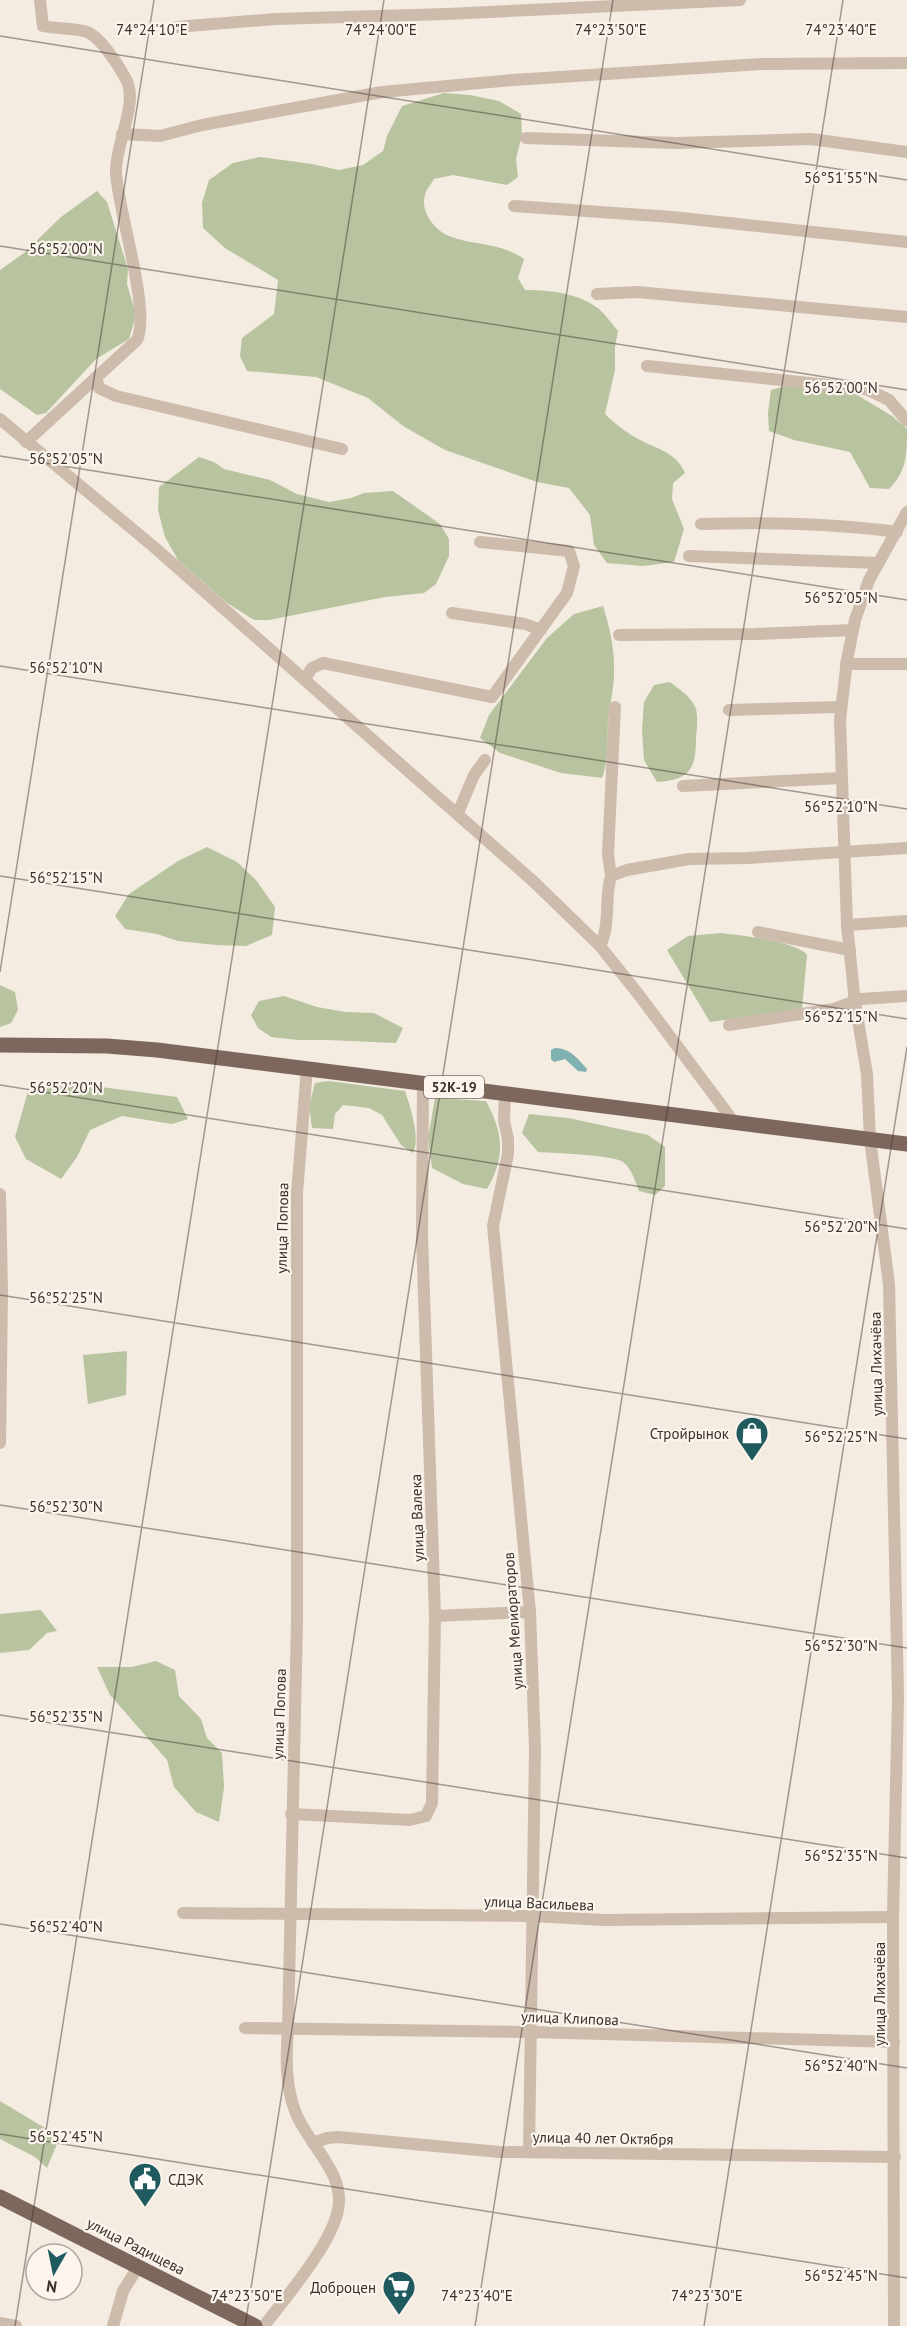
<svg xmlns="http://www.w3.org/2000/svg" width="907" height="2326" viewBox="0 0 907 2326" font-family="'PT Sans',sans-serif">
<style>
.green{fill:#b8c4a0}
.water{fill:#7fb0b2}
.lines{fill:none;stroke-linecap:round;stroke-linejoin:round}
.minor{stroke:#cdbbac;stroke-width:12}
.major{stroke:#7d675c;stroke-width:15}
.ticks{fill:none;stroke:#3b302b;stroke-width:1.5;stroke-opacity:0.45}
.labels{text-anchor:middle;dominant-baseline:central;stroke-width:4.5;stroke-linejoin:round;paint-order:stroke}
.shield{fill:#fbf5ee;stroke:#756b66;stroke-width:1.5}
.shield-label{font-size:14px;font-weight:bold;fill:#3b302b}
.street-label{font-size:15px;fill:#3b302b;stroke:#fbf5ee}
.poi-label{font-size:15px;fill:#3b302b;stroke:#fbf5ee;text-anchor:end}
.ticks-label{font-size:15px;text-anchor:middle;fill:#3b302b;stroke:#fbf5ee;stroke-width:4.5;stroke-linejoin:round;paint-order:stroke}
</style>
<rect width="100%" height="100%" fill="#f4ebe1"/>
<!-- green -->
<g class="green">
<path d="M 444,93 L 470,95 L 499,101 L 521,114 L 522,135 L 516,159 L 518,177 L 507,185 L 453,175 L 434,179 C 431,184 426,190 425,195 C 420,212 435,230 449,236 C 475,246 500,242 524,259 L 518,278 L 525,290 C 551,290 578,293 599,309 C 606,315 612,324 618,331 L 615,347 L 615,370 L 605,414 C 615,424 627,433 640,440 C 657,449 676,452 685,473 L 673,483 L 672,499 L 684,529 L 674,562 L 643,566 L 607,563 L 594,545 L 590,515 L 569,488 L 537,482 L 445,450 L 403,426 L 368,398 L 316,377 L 247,371 L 240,356 L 242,338 L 274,314 L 278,280 L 225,248 L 203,228 L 202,203 L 209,180 L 233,163 L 260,157 L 312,164 L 339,170 L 363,165 L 383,151 L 387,136 L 402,106 Z"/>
<path d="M 97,191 L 107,202 L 128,269 L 127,284 L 135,311 L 134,322 L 129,339 L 96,359 L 46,413 L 37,415 L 0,389 L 0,270 L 24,253 L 61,217 Z"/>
<path d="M 785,386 L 854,393 L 892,416 L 907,429 C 907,454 907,471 889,489 L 870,488 L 850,452 L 794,440 L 769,431 L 768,413 L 771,390 Z"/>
<path d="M 199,457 L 214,462 L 224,469 L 270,480 L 297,494 L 329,502 L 351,498 L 364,493 L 393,491 L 440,524 L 449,539 L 449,556 L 436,584 L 424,593 L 385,597 L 269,620 L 254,620 L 227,603 L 178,560 L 165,537 L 158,510 L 159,487 Z"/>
<path d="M 603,606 C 609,626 614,645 614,666 C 615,684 610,704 608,722 C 607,741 609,760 602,778 L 561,773 L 500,753 L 480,738 L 489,715 L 547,638 L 574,614 Z"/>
<path d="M 670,682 C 680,690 692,697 696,709 C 698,717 697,729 696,737 C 696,768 691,780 657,782 L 644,760 L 642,730 L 644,702 L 654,685 Z"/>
<path d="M 207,847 L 237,862 L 256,880 L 275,907 L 272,935 L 246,946 L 216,945 L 178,941 L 157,934 L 125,929 L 115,916 L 129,894 L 178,861 Z"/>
<path d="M 721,933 C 740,935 797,942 807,955 L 802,1009 L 710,1022 L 667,950 L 688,936 Z"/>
<path d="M 0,985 L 15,992 L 18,1010 L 11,1023 L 0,1027 Z"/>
<path d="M 284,996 L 317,1007 L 345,1012 L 374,1013 L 403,1028 L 396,1043 L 327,1040 L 298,1040 L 271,1037 L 258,1028 L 251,1015 L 259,1001 Z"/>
<path d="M 329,1081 L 405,1091 C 410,1106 421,1139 413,1153 L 401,1145 L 382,1115 L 369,1108 L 343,1105 L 335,1114 L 333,1129 L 312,1128 L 309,1106 L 315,1083 Z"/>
<path d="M 71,1083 L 177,1097 L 188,1119 L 172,1124 L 122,1116 L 90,1130 L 77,1157 L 61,1179 L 26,1159 L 15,1137 L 29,1088 Z"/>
<path d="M 435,1098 L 486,1101 C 503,1133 506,1156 487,1189 L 463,1184 L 432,1168 L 428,1138 Z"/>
<path d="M 529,1114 L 568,1118 L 648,1135 L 665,1147 L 665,1186 L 655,1195 L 639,1191 C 635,1181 632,1169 623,1162 C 613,1155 554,1153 538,1152 L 522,1133 Z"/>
<path d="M 127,1351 L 126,1395 L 88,1404 L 83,1355 Z"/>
<path d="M 41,1610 L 57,1631 L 47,1633 L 29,1650 L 0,1653 L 0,1614 Z"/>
<path d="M 156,1661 L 175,1670 L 179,1696 L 201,1719 L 207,1738 L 222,1753 L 224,1787 L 219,1822 L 196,1812 L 174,1787 L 167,1760 L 110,1695 L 97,1667 L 132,1667 Z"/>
<path d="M 0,2101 L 60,2137 L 47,2168 L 35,2157 L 0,2139 Z"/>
</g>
<!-- water -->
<path class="water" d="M 555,1048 C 570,1048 578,1059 587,1069 L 586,1072 L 578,1071 L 565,1059 L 554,1062 L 551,1059 L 551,1050 Z"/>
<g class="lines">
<!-- minor -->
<g class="minor">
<path d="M 176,27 L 275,19 L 447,14 L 740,0"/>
<path d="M 122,134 L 160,136 L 202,125 L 382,92 L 513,80 L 761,64 L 907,63"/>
<path d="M 526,138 L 676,143 L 811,139 L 907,152"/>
<path d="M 514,206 L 672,217 L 907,242"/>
<path d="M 597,294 L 637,292 L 907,317"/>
<path d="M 647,366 L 866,389 L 889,400 L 907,421"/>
<path d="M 96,377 L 99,388 L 116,396 L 342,449"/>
<path d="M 0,419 L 154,547 L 534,882 L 600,946 L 639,995 L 734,1122"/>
<path d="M 26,442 L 137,340 C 151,311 118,211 116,173 C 115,143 139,104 126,79 C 119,66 99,34 84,31 C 71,28 57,29 43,26 L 40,0"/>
<path d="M 701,524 C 766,522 832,523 897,532"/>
<path d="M 689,556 L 878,563"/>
<path d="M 452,613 L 525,624 L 541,630"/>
<path d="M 619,635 L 756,634 L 853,630"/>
<path d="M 846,664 L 907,664"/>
<path d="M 305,679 L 312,668 L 323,663 L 492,697 L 567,593 L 574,566 L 569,551 L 480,542"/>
<path d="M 729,710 L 841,707"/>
<path d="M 683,786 L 841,778"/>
<path d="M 458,813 L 474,775 L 485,760"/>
<path d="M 611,876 L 608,855 L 615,707"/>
<path d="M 847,925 L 907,921"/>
<path d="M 758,932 L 850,950"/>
<path d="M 600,946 C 611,924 604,899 611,876 L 627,870 L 689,859 L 747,858 L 907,848"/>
<path d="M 729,1025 L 834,1009 L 861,999 L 907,996"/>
<path d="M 505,1093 L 504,1121 L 508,1139 L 508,1154 L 493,1226 L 530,1612 L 535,1749 L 529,2151"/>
<path d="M 0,1194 L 2,1292 L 0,1443"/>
<path d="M 435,1616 L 530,1612"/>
<path d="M 291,1814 L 410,1820 L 426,1816 L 432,1803 L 435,1616 L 422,1236 L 423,1083"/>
<path d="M 183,1913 L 532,1916 L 605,1920 L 893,1917"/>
<path d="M 245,2028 L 532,2032 L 894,2042"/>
<path d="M 313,2143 L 327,2138 L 338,2137 L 500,2152 L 895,2157"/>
<path d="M 0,2323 L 16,2326"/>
<path d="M 113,2326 L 123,2291 L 138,2267"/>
<path d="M 264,2326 C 286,2297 331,2245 338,2210 C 346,2172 307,2144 295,2111 C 285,2084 286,2057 288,2029 L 297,1621 L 297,1193 L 307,1068"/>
<path d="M 894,2326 L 893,1916 L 898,1697 L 889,1284 L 870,1139 L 867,1074 L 855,1003 L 847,925 L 840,720 L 847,660 L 855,620 L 869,580 L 907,512"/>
</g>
<!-- major -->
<g class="major">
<path d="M 0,1045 L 107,1046 L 157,1050 L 907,1144"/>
<path d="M 0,2197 L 255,2326"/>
</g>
</g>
<!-- ticks -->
<path class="ticks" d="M 0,36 L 907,180M 0,246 L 907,390M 0,456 L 907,600M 0,666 L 907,809M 0,876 L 907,1019M 0,972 L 154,0M 0,1085 L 907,1229M 0,1295 L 907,1439M 0,1505 L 907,1648M 0,1715 L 907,1858M 0,1924 L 907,2068M 0,2134 L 907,2278M 15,2326 L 384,0M 245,2326 L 613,0M 475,2326 L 843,0M 704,2326 L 907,1047"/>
<!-- icons -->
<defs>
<g id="shop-pin" transform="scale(1.725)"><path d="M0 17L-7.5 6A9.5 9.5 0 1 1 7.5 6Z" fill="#1f5a5e" stroke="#fbf5ee"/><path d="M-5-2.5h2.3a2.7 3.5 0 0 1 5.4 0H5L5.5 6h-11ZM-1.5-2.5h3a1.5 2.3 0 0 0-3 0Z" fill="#fff"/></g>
<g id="civic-pin" transform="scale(1.725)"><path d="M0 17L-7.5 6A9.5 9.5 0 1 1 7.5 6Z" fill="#1f5a5e" stroke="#fbf5ee"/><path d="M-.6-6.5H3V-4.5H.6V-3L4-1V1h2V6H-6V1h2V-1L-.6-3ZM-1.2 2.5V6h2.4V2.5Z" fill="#fff"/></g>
<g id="supermarket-pin" transform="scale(1.725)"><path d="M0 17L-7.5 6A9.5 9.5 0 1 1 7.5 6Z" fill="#1f5a5e" stroke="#fbf5ee"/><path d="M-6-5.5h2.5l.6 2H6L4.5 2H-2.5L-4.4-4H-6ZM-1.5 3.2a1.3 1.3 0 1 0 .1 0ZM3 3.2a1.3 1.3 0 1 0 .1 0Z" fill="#fff"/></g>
</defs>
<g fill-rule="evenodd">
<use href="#shop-pin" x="752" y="1433"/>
<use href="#civic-pin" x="145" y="2179"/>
<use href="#supermarket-pin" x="399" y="2287"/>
</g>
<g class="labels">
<!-- shield labels -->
<rect class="shield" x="424" y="1076" width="60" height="22" rx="4.5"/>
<g class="shield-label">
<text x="454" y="1087">52К-19</text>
</g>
<!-- street labels -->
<g class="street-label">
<text transform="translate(282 1228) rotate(-89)">улица Попова</text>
<text transform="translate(876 1364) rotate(-91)">улица Лихачёва</text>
<text transform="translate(417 1518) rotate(-92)">улица Валека</text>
<text transform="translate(513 1621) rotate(-94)">улица Мелиораторов</text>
<text transform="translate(279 1714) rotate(-88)">улица Попова</text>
<text transform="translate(539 1903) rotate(2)">улица Васильева</text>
<text transform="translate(879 1994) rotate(-90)">улица Лихачёва</text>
<text transform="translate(570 2018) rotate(2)">улица Клипова</text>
<text transform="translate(603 2138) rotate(1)">улица 40 лет Октября</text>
<text transform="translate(136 2246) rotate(27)">улица Радищева</text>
</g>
<!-- poi labels -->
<g class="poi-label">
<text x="729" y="1433">Стройрынок</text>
<text x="168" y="2179" text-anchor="start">СДЭК</text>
<text x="376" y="2287">Доброцен</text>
</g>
</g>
<g class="ticks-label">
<text x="152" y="35">74°24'10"E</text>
<text x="381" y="35">74°24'00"E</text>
<text x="611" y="35">74°23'50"E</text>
<text x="841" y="35">74°23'40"E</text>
<text x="841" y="183">56°51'55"N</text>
<text x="66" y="254">56°52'00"N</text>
<text x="841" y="393">56°52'00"N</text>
<text x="66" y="464">56°52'05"N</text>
<text x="841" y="603">56°52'05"N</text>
<text x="66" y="673">56°52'10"N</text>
<text x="841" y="812">56°52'10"N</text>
<text x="66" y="883">56°52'15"N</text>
<text x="841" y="1022">56°52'15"N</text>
<text x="66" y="1093">56°52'20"N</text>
<text x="841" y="1232">56°52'20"N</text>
<text x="66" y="1303">56°52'25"N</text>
<text x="841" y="1442">56°52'25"N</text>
<text x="66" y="1512">56°52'30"N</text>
<text x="841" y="1651">56°52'30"N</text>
<text x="66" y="1722">56°52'35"N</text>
<text x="841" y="1861">56°52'35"N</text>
<text x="66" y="1932">56°52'40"N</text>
<text x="841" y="2071">56°52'40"N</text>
<text x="66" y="2142">56°52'45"N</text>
<text x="841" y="2281">56°52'45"N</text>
<text x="247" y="2301">74°23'50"E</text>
<text x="477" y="2301">74°23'40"E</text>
<text x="707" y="2301">74°23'30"E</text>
</g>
<!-- north arrow -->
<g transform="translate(54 2272) rotate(189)"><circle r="28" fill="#fbf5ee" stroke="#aea6a0" stroke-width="1.5"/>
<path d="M0-4.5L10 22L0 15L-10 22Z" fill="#1f5a5e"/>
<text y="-9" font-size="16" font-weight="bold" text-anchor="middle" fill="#3b302b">N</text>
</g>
</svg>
